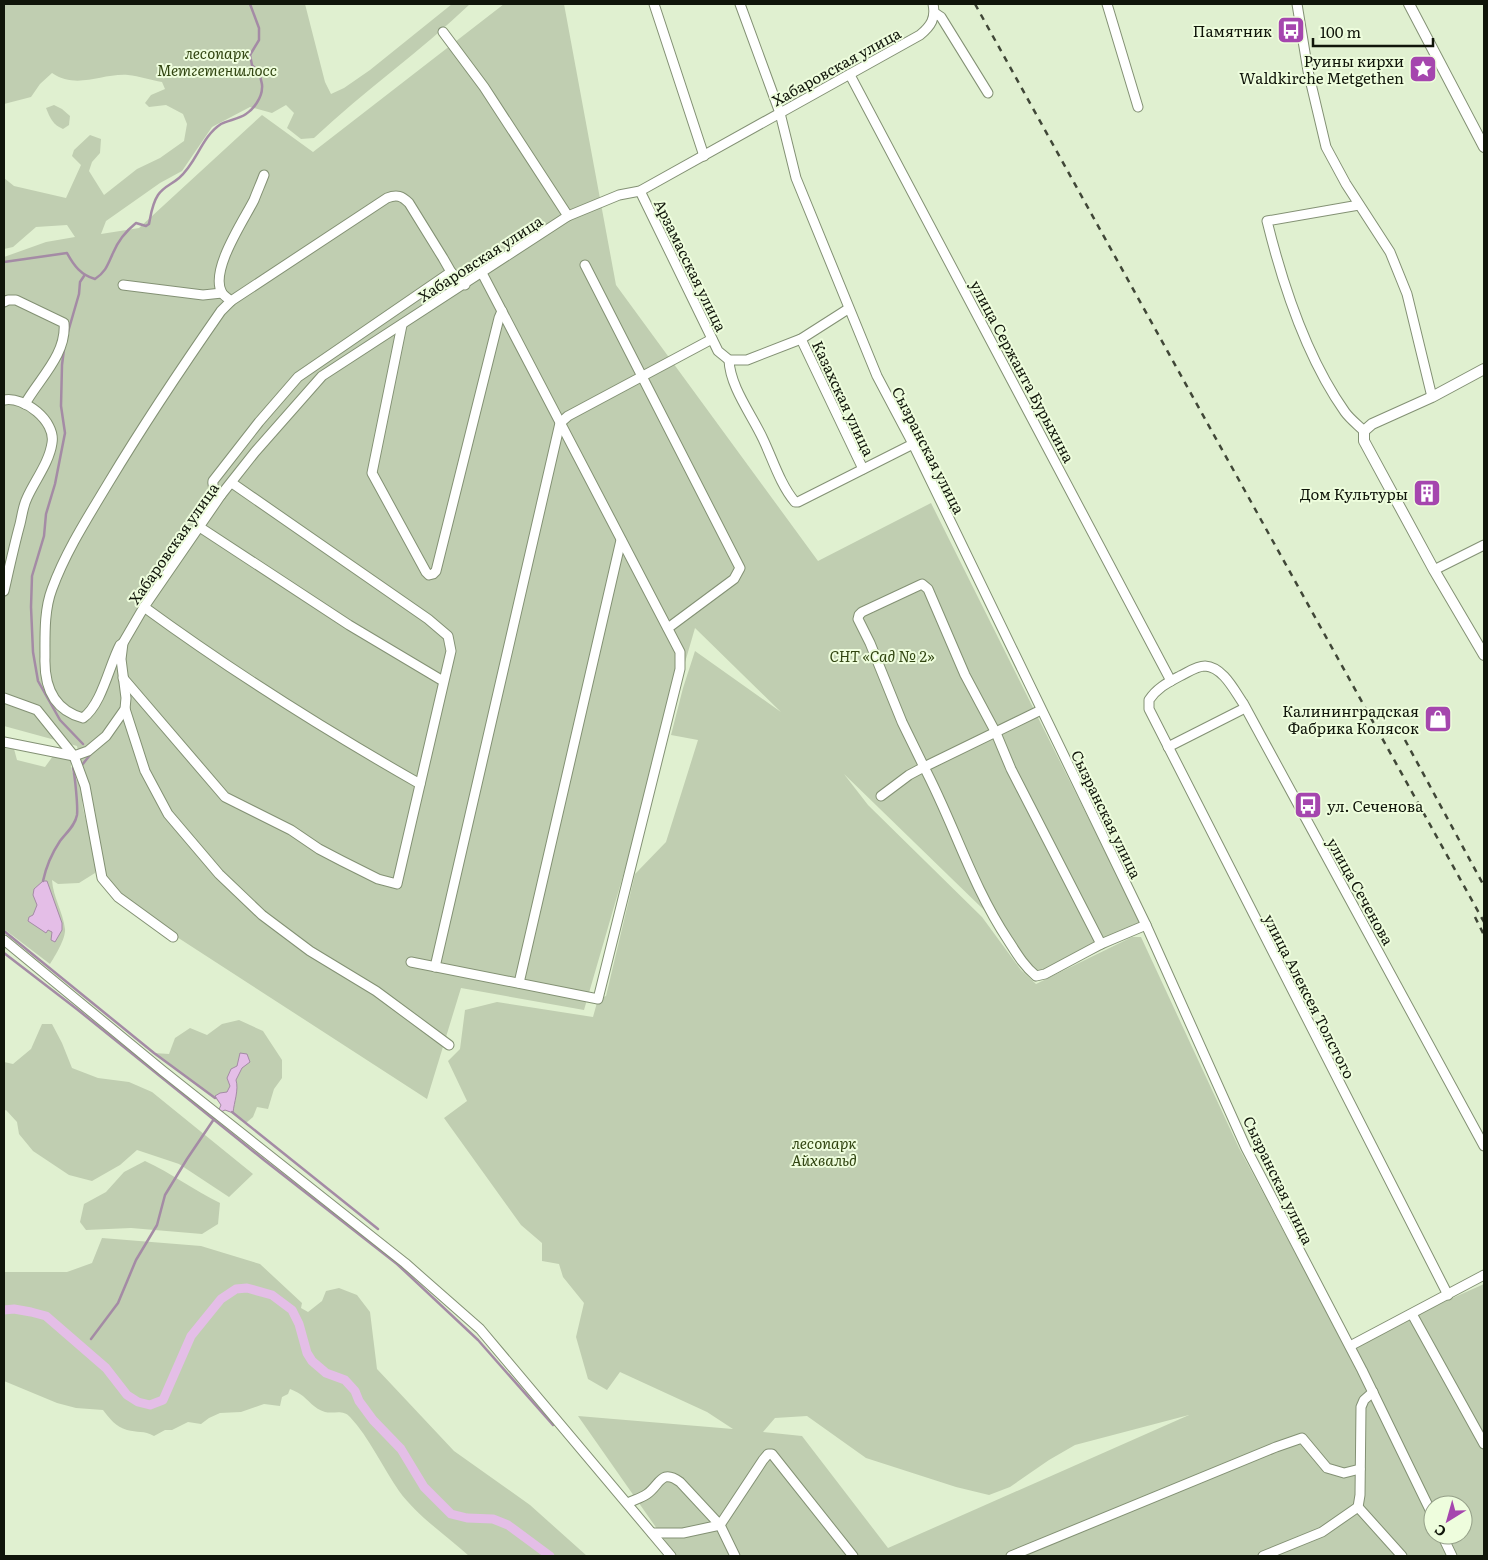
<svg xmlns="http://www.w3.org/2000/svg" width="1488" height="1560" viewBox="0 0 1488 1560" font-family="Literata,serif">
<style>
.green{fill:#c0ceb1;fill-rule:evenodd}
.water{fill:#e4bee7;stroke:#a48ba5}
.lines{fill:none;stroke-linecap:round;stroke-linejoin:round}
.stream{stroke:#a48ba5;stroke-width:2.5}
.canal{stroke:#e4bee7;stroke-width:9}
.minor-casing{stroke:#839174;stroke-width:11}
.major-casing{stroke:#839174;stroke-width:12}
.minor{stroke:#fff;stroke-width:9}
.major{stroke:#fff;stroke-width:10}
.rail{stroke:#404737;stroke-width:2.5;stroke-dasharray:6 6;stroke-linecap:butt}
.labels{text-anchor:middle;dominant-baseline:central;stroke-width:4;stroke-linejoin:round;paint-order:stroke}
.poi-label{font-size:15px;fill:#10150a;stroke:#eefddd;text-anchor:end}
.park-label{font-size:15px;font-style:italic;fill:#314511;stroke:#eefddd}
.street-label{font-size:15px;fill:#10150a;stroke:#eefddd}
</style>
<rect width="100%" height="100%" fill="#e0f0d0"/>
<!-- green -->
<g class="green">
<path d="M 4,4 L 305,4 L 325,82 L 331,94 L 344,88 L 370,70 L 452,4 L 470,4 C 421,51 364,91 314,138 L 301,139 L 287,128 L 294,113 L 286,105 L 272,113 L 250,107 L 212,127 L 182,171 L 160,183 L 106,221 L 101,234 L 139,228 L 262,115 L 313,152 L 504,4 L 564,4 L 616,285 L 818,561 L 931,503 L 1144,930 L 1035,982 L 984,910 L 844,774 L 868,805 L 982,917 L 1021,970 L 1036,984 L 1132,937 L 1141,937 L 1239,1148 L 1345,1346 L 1484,1284 L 1484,1556 L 676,1556 L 578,1416 L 733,1429 L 707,1412 L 620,1372 L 607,1390 L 588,1379 L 576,1337 L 584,1303 L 563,1277 L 559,1264 L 542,1261 L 542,1243 L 521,1225 L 444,1118 L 467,1101 L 448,1061 L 460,1049 L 465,1010 L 497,1002 L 593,1017 L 598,999 L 606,996 L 635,874 L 666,842 L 698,740 L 671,735 L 683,688 L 695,651 L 781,712 L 695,628 L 584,1010 L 461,988 L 427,1099 L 109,893 L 77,746 L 4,726 L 4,257 L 46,242 L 75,237 L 67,225 L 36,227 L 13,247 L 4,249 L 4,178 L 14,186 L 66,198 L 81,165 L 72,156 L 74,150 L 90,135 L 101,139 L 100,153 L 92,162 L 89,171 L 104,195 L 137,169 L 160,158 L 184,141 L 187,124 L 183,114 L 166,105 L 149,107 L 145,103 L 151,95 L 165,89 L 162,82 C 151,80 139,76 128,75 C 102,73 77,90 52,73 L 40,84 L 31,97 L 4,104 ZM 1189,1415 L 888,1548 L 802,1436 L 763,1432 L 775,1418 L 807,1416 L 866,1458 L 956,1487 L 989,1495 L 1010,1487 L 1049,1460 L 1075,1445 ZM 1433,1505 L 1463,1505 L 1463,1535 L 1433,1535 Z"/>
<path d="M 54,105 L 62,109 L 70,116 L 69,125 L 63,129 C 53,125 50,118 46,108 Z"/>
<path d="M 4,748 L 14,749 L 17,760 L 45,767 L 53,756 L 71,759 C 70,776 76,775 81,788 C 83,794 82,801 83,808 C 87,829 98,851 95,873 L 79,883 L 58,884 L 52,880 C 53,897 63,912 65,929 C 66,938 55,956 50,964 L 4,929 Z"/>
<path d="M 239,1020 L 263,1031 L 282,1060 L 282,1078 L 274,1089 L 268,1109 L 257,1107 L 253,1117 L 246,1123 L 233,1113 L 225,1110 L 218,1114 L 221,1105 L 215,1098 L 154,1053 L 169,1054 L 175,1038 L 190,1028 L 207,1035 L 222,1024 Z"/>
<path d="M 42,1024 L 52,1024 L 62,1043 L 72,1068 L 98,1078 L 129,1082 L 152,1092 L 253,1174 L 229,1197 L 179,1164 L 137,1150 L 120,1165 L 92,1181 L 69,1175 L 33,1151 L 19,1134 L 17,1122 L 6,1110 L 4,1111 L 4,1062 L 13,1064 L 31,1049 Z"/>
<path d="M 145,1161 C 171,1173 194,1190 220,1203 L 218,1224 L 202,1234 L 131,1228 L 86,1230 L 80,1222 L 84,1204 L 106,1192 L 124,1172 Z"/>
<path d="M 102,1238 L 201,1246 L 260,1264 L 302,1303 L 301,1308 L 308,1312 L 322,1301 L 326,1291 L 339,1288 L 357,1295 L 370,1312 L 377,1369 L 454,1451 L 530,1505 L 587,1556 L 469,1556 C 446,1535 418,1517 399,1491 C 383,1468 369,1437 350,1417 C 343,1409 334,1414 325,1412 C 314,1409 309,1400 300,1394 C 297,1392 293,1390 290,1389 L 288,1394 L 282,1397 L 280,1406 L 264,1404 L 241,1412 L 220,1413 L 209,1418 L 201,1424 L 188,1422 L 172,1430 L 165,1430 L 154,1436 C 144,1430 137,1433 127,1430 C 116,1427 109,1418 103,1410 L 76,1408 L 57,1403 L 4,1381 L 4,1272 L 67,1272 L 92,1263 Z"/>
</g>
<!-- water -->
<g class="water">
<path d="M 43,881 L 47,881 L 62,923 L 62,930 L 55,942 L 51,940 L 52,932 L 48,930 L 46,933 L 28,921 L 29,917 L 33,915 L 37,905 L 33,895 L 34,889 Z"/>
<path d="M 240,1053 L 247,1054 L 250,1062 L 242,1068 L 236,1080 C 239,1090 234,1102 233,1113 L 225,1110 L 217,1114 L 221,1105 L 215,1096 L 220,1093 L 227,1092 L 230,1086 L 227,1078 L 231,1069 L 237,1066 Z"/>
</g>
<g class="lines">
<!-- stream -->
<g class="stream">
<path d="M 4,262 L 67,253 C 74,266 81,275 95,279 C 106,272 108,264 113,253 C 118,241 126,231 136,223 L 146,226 L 149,224 C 151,214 152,204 158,195 C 164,186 171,185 179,178 C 197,163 201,137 221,124 C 229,120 239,119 246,114 C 254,109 262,97 262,88 C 263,84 260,79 260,74 L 252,65 L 250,55 L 259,40 L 259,28 L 250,4"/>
<path d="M 68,332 L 79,294 L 80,282 L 84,276"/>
<path d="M 64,349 L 62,365 L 61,406 L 65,433 L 55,484 L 46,514 L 44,536 L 32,576 L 31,607 L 33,652 L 38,681 L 60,720 L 83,744"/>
<path d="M 82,765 L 90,755"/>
<path d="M 43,881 C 46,867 52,853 60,841 C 66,833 75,826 77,815 C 78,807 75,776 73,768"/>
<path d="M 4,931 L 154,1053 L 215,1098"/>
<path d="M 4,953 L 78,1010 L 264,1160 L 397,1264 L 478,1340 L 553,1425"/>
<path d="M 232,1112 L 378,1229"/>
<path d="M 91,1339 L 118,1303 L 136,1260 L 157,1225 L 165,1195 L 187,1159 L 214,1119"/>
</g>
<!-- canal -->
<path class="canal" d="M 4,1310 L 14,1309 L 31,1312 L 46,1316 L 106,1368 L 127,1395 L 138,1402 L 150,1405 L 163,1400 L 191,1336 L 221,1299 L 236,1289 L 247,1288 L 272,1295 L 292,1310 L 299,1324 L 307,1353 L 312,1361 L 326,1373 L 345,1380 L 355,1391 L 359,1401 L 373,1420 L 401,1449 L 424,1487 L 451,1514 L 467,1518 L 493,1519 L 508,1525 L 550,1556"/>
<!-- minor casing -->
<g class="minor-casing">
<g id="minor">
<path d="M 654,4 L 704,156"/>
<path d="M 740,4 L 780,113 L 796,178 L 877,376 L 913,444 L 1146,925 L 1246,1148 L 1362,1370 L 1433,1516"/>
<path d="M 1107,4 L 1138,107"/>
<path d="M 1297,4 L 1308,71 L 1326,147 L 1346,184 L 1390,252 L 1407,294 L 1432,397"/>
<path d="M 935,13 L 941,17 L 988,93"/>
<path d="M 443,32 L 484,87 L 568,216"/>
<path d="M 850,75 L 1171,681"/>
<path d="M 640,191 L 718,351 L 729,360 L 747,360 L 801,339 L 848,309"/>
<path d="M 1359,205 L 1267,221 C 1283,286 1306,357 1345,412 C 1350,419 1358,425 1364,431"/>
<path d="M 585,265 L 740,568 L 734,579 L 668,628"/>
<path d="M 123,285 L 203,295 L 222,293"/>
<path d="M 231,301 C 229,299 224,296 222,293 C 209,271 244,220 254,200 C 257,192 261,183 264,175"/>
<path d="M 4,302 L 8,300 L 16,300 L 64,323 C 67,354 39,379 25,404"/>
<path d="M 402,325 L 372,473 L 426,572 L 429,575 L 433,574 L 436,571 L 499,318 L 502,311"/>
<path d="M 801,339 L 863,469"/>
<path d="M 729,360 C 730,387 752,415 763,439 C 773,460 780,484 795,502 L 798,502 L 913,444"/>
<path d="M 4,400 C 24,396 56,421 52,443 C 49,463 35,480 27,498 C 23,506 22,516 20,524 C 14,546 9,569 4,591"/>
<path d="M 221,495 C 216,491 212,488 213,481 L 259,422 L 298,377 L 451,272 L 465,285"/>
<path d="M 201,528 L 349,625 L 443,681"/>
<path d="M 1434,570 L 1484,545"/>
<path d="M 144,607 C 233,672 325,730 420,784"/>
<path d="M 123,643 L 120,645 C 109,666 102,704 83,718 C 53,710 44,686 45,657 C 45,635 44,610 52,589 C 66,551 88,517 109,482 C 144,424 182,367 221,311 L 231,301 L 387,198 C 397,194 402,196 409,203 L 443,258 L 451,272"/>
<path d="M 123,678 L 225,797 L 291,830 L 319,849 L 342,861 L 378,879 L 397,884 L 451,651 L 448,636 L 428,619 L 232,483"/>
<path d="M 4,698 L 37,710 L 74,756 L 85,786 L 102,878 L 118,897 L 173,937"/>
<path d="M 125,709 L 145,771 L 168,814 L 219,874 L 262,915 L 310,951 L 376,991 L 449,1045"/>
<path d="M 1041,710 L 924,767 C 954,824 972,886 1008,940 C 1017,954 1024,966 1036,976 L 1045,974 L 1101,944 L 1146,925"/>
<path d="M 4,742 L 74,756 L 88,751 L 106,736 L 125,709 L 126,698 L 121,659 L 123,643 L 144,607 L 221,495 L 255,452 L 322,376 L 568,216 L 619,195 L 640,191 L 920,35 C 931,26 936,18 933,4"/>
<path d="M 1168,747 L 1245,708"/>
<path d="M 881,796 L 909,775 L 924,767 L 902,722 L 870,643 L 858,619 L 859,615 L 862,612 L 922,584 L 928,589 L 965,675 L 996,733 L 1011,769 L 1101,944"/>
<path d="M 4,940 L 163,1071 L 405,1263 L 480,1329 L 671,1556"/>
<path d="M 411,962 L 598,999 L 680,669 L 680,652 L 482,273"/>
<path d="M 435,967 L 560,423 L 568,416 L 712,339"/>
<path d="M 519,983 L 621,540"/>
<path d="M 1448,1295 L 1149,709 L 1149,700 C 1157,688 1167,683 1180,676 C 1187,673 1196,666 1205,666 C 1223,667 1234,690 1243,703 L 1484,1146"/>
<path d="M 1412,1314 L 1484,1444"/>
<path d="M 1350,1346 L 1484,1275"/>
<path d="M 628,1503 C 634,1500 641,1498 647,1494 C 660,1485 661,1468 680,1482 L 720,1525 L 763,1460 L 768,1454 L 772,1454 L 853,1556"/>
<path d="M 1358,1507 L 1360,1495 L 1361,1407 L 1364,1400 L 1373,1392"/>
<path d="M 652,1533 L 683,1533 L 720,1525 L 735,1556"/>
<path d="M 1442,1535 L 1452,1556"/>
<path d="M 1011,1556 L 1276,1447 L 1302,1438 L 1327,1468 L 1344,1473 L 1360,1469"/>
<path d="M 1263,1556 L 1322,1532 L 1358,1507 L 1402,1556"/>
</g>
</g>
<!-- major casing -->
<g class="major-casing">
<g id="major">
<path d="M 1409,4 L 1484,147"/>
<path d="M 1484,369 L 1432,397 L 1372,424 L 1364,431 L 1364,441 L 1434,570 L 1484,655"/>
</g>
</g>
<!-- minor -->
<use href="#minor" class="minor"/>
<!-- major -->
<use href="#major" class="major"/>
<!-- rail -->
<g class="rail">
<path d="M 975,4 L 1484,922"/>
<path d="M 1405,740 L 1484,886"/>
<path d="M 1475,917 L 1484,935"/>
</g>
</g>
<!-- icons -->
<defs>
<g id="bus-square" transform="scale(1.4375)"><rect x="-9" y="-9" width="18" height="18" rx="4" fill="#a546ae" stroke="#eefddd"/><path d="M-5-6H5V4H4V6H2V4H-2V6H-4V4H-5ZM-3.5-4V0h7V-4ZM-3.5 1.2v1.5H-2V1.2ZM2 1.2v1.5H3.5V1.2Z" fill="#fff"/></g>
<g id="sight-square" transform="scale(1.4375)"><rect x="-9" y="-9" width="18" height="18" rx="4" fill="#a546ae" stroke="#eefddd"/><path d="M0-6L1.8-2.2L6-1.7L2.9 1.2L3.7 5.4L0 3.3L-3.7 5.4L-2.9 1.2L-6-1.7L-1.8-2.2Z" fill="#fff"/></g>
<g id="building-square" transform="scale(1.4375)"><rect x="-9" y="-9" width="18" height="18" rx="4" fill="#a546ae" stroke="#eefddd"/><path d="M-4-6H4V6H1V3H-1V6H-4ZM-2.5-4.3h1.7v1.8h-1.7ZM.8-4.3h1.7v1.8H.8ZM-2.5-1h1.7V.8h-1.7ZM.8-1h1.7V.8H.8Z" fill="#fff"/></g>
<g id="shop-square" transform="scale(1.4375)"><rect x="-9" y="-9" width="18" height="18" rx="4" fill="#a546ae" stroke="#eefddd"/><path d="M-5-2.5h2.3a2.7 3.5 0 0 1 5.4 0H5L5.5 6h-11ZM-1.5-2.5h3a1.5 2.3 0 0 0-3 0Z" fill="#fff"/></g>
</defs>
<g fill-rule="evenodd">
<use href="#bus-square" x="1291" y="30"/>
<use href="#sight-square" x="1423" y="69"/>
<use href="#building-square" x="1427" y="493"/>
<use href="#shop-square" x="1438" y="719"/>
<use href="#bus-square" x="1308" y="805"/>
</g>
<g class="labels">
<!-- poi labels -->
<g class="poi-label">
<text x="1272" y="30">Памятник</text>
<text x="1404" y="60">Руины кирхи<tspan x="1404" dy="17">Waldkirche Metgethen</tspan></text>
<text x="1408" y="493">Дом Культуры</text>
<text x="1419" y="710">Калининградская<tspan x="1419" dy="17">Фабрика Колясок</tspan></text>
<text x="1327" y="805" text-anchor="start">ул. Сеченова</text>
</g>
<!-- park labels -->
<g class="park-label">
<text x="217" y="52">лесопарк<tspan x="217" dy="17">Метгетеншлосс</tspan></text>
<text x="882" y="655">СНТ «Сад № 2»</text>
<text x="824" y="1142">лесопарк<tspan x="824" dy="17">Айхвальд</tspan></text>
</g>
<!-- street labels -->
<g class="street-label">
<text transform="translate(836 66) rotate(-29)">Хабаровская улица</text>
<text transform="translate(480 258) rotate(-33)">Хабаровская улица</text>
<text transform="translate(691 265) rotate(64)">Арзамасская улица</text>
<text transform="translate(1023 371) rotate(62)">улица Сержанта Бурыхина</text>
<text transform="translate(844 398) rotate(65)">Казахская улица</text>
<text transform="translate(929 450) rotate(63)">Сызранская улица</text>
<text transform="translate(173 543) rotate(-55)">Хабаровская улица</text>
<text transform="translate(1107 814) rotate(64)">Сызранская улица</text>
<text transform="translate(1361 891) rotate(61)">улица Сеченова</text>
<text transform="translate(1310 996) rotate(63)">улица Алексея Толстого</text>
<text transform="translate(1279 1180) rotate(64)">Сызранская улица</text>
</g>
</g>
<!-- border -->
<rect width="1488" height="1560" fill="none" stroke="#10150a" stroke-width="10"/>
<!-- north arrow -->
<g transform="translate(1448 1520) rotate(217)"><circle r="24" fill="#eefddd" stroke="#95a089"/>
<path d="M0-4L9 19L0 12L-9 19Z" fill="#a546ae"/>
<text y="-8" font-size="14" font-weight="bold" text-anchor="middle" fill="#10150a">С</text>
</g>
<!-- scale -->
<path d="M1313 38v8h120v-8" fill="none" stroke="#10150a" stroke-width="2.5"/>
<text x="1320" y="38" font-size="15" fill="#10150a" stroke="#eefddd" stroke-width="4" paint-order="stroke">100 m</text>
</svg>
